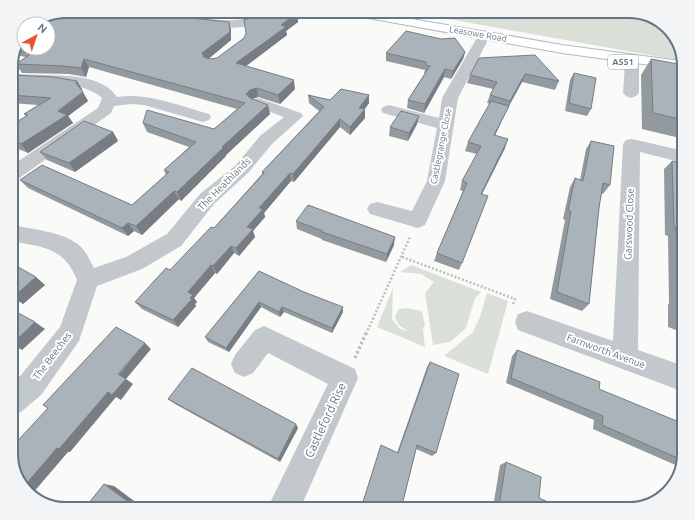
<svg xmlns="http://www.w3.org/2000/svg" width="695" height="520" viewBox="0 0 695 520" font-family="Ubuntu,sans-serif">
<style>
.green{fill:#dadfd7}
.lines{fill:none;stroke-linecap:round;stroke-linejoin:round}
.major-casing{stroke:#b5babe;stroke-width:2}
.path-far1{stroke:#bbbfc2;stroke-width:2.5;stroke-dasharray:2 2;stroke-linecap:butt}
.path{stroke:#bbbfc2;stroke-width:3.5;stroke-dasharray:2.5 2.5;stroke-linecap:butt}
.minor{fill:#c3c8cc;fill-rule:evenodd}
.major{fill:#fff;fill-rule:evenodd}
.wall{fill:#929a9f}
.shaded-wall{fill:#777d82}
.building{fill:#aab3b9;stroke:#777d82}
.labels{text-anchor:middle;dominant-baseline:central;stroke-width:4;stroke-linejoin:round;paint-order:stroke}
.far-street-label{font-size:9px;fill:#657683;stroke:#fff}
.shield{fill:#fff;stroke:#939fa8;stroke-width:1}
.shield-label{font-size:9px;font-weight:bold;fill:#657683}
.street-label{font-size:10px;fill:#657683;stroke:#fff}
.near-street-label{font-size:12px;fill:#657683;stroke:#fff}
.rim{fill:none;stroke:#657683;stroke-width:2}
</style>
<rect width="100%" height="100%" fill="#fafaf8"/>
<!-- green -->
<g class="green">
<path d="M 404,11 L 629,11 L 663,23 L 678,42 L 683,61 Z"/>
<path d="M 411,265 L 481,292 L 475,298 L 466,328 L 450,342 L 433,345 L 425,293 L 434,282 L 421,274 L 400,272 Z"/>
<path d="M 393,288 L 392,319 L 400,329 L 408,331 C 401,327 397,325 395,316 L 399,309 L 406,308 L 422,311 L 425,326 L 415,333 L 423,328 L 425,347 L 377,327 Z"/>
<path d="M 487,293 L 508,301 L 488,374 L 444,356 L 473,332 L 480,317 Z"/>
</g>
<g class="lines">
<!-- major casing -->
<g class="major-casing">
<path id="major" d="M 340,11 L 366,11 L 562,45 L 680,61 L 683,62 L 684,68 L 680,69 L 562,53 L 346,14 L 342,13 Z"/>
</g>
<!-- path-far1 -->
<g class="path-far1">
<path d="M 402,257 L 515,299 L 513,304"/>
<path d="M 366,334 L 410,237"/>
</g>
<!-- path -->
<path class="path" d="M 355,358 L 366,333"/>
<!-- minor -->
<g class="minor">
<path d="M 263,11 L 277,11 C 262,32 222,28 200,26 L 196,25 L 194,22 L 196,19 L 200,18 C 222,21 243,23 263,11 Z"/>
<path d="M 484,32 L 488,33 L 490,36 L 458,98 L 445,181 L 425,225 L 418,228 L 370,214 L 367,209 L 370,204 L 377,202 L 412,211 L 427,181 L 437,128 L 383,113 L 381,110 L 383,107 L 389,105 L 439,118 L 442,98 L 478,36 L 480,33 Z"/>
<path d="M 632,60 L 637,61 L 639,64 L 639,93 L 636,96 L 631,98 L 626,96 L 623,93 L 625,64 L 627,61 Z"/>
<path d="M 11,73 C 42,78 98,68 117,97 C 148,92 180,106 209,114 L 211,117 L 209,120 L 203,122 L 144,105 L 131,104 L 114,106 L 111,113 L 18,179 L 11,181 L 11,166 L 98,108 L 102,98 C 80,78 39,86 11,81 Z"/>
<path d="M 258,98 L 301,113 L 303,116 L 272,144 L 248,173 L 214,204 L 181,246 L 142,269 L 97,286 L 79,341 L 41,395 L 21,412 L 11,416 L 11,384 L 21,375 L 60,327 L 77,280 C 64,247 42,247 11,241 L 11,225 C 32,229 66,232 81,247 C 87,253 90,261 94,268 L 126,257 L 167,234 L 200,194 L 236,165 L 260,136 L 284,117 L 253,106 L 250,103 L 253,100 Z"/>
<path d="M 632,139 L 684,151 L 684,163 L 640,152 L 638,350 L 684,366 L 684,392 L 518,330 L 515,322 L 518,314 L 527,311 L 613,341 L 623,144 L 626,140 Z"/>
<path d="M 264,326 L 355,369 L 358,378 L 300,509 L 267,509 L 328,384 L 268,353 L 253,373 L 244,377 L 235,373 L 231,364 L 235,355 L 255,330 Z"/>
</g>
<!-- major -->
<use href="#major" class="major"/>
</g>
<!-- wall -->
<g class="wall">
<path d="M 93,11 L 259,11 L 259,12 L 247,18 L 230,19 L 156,12 L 114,15 Z"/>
<path d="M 297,13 L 298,22 L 286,31 L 287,35 L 246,66 L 295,89 L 280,104 L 258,97 L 252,99 L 270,114 L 226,155 L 226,156 L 181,201 L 179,199 L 142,235 L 134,231 L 128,236 L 28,188 L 20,180 L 132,205 L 166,175 L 164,170 L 189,147 L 147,132 L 143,123 L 214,129 L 237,109 L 89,67 L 86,77 L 69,74 L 22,73 L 16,64 L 26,57 L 15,55 L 24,36 L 110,18 L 231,30 L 231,40 L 209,58 L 210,59 L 217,58 Z"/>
<path d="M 465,52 L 463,59 L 451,79 L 444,77 L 424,113 L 407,108 L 408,100 L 425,73 L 424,73 L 425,70 L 386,61 L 386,53 Z"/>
<path d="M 479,58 L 559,81 L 555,90 L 522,82 L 509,106 L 505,114 L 495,135 L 505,148 L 482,194 L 462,263 L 459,270 L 434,261 L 437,253 L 463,191 L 460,190 L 462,181 L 477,154 L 465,151 L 468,142 L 490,104 L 487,103 L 490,95 L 493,89 L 467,83 L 470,75 Z"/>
<path d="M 651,59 L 684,66 L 684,139 L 642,129 L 641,75 Z"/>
<path d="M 574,73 L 591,109 L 587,116 L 565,111 L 570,80 Z"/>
<path d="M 11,75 L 82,89 L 82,91 L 88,101 L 68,116 L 73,123 L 28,153 L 11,146 L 11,128 L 16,125 L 15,123 L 26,116 L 24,114 L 38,105 L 11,103 Z"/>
<path d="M 308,95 L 330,100 L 369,95 L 369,103 L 365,109 L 365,118 L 350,135 L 340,127 L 294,182 L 291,181 L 264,213 L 265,217 L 253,231 L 255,237 L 239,256 L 234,253 L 217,274 L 215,273 L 194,298 L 197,302 L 195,304 L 196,306 L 178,327 L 142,309 L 135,302 L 170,270 L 214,228 L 262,174 L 262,172 L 319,111 L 309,103 Z"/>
<path d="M 419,116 L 417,124 L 408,141 L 389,136 L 390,127 Z"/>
<path d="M 113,132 L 118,141 L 75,172 L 47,160 L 40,152 Z"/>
<path d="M 591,141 L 610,185 L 603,194 L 601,193 L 599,208 L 589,304 L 582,311 L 550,299 L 565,220 L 563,219 L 570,187 L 575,178 L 580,180 L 586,149 Z"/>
<path d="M 672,161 L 684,164 L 684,333 L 668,327 L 668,305 L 669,303 L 668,236 L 665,235 L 664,169 Z"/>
<path d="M 296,221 L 394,245 L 386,262 L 322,240 L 322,239 L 297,229 Z"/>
<path d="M 11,264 L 45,285 L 23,304 L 11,297 Z"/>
<path d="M 259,271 L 343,312 L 332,333 L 284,312 L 280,317 L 261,307 L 229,352 L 208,342 L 205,337 Z"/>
<path d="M 517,350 L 599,389 L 684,454 L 680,467 L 593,429 L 594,420 L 506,383 L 512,356 Z"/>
<path d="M 430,362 L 436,453 L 432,456 L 416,449 L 401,509 L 375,509 L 363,503 L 381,445 L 397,453 L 427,367 Z"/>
<path d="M 168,399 L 298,428 L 280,462 L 175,404 Z"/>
<path d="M 506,462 L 539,498 L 563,509 L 497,509 L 493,507 L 500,465 Z"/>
</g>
<!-- shaded-wall -->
<g class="shaded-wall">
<path d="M 112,11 L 156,11 L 156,12 L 114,15 Z"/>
<path d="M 228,11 L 259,11 L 259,12 L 247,18 L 230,19 Z"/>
<path d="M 297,13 L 298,22 L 286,31 L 287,35 L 238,72 L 236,63 L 281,25 Z"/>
<path d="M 229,22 L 231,30 L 231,40 L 205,62 L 202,53 Z"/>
<path d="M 465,52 L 463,59 L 451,79 L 453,71 Z"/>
<path d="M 84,59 L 89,67 L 86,77 L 81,68 Z"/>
<path d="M 445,69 L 444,77 L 424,113 L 425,104 Z"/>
<path d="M 525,74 L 522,82 L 507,109 L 510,101 Z"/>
<path d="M 294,80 L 295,89 L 280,104 L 278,95 Z"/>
<path d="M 77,81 L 82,89 L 81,92 L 76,83 Z"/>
<path d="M 257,88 L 258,97 L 252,99 L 248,103 L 246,94 L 250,90 Z"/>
<path d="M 83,92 L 88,101 L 68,116 L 73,123 L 28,153 L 21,144 L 58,111 Z"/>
<path d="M 369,95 L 369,103 L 359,116 L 359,108 Z"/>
<path d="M 268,105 L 270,114 L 226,155 L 226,156 L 181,201 L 177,192 L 222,147 Z"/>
<path d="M 509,106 L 505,114 L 491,144 L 494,135 Z"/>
<path d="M 365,109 L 365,118 L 350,135 L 350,127 Z"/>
<path d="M 419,116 L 417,124 L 408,141 L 409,133 Z"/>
<path d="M 340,119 L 340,127 L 294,182 L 293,174 Z"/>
<path d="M 113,132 L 118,141 L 75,172 L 69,163 Z"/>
<path d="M 508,139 L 505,148 L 478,202 L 481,194 Z"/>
<path d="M 290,173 L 291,181 L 264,213 L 265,217 L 253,231 L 255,237 L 239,256 L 236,248 L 247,227 L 259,208 Z"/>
<path d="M 174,191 L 179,199 L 142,235 L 136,226 Z"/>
<path d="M 128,223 L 134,231 L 128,236 L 122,228 Z"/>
<path d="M 395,237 L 394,245 L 386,262 L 387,254 Z"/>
<path d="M 231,246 L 234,253 L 217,274 L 213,266 Z"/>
<path d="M 211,265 L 215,273 L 194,298 L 197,302 L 195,304 L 196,306 L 178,327 L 173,320 L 190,298 L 188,292 Z"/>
<path d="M 36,277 L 45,285 L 23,304 L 13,297 Z"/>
<path d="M 259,302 L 261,307 L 229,352 L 226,348 Z"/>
<path d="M 282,307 L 284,312 L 280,317 L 279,312 Z"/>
<path d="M 343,307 L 343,312 L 332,333 L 332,328 Z"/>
<path d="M 35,322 L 45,329 L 22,350 L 12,344 Z"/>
<path d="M 145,343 L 151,349 L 126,379 L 133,384 L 121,400 L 116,397 L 70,452 L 68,452 L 32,494 L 38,499 L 32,497 L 26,484 Z"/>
<path d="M 296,424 L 298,428 L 280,462 L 278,459 Z"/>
<path d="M 104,484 L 114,486 L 145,509 L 138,509 Z"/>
</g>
<!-- building -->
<g class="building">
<path d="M 66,11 L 80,11 L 110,18 L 153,14 L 229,22 L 230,32 L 202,53 L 204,57 L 210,59 L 217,58 L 244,38 L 246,33 L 244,20 L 260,15 L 267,11 L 287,11 L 297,13 L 281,25 L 286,27 L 236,63 L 294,80 L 278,95 L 257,88 L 250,90 L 246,94 L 250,98 L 268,105 L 222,147 L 223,148 L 177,192 L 174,191 L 136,226 L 128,223 L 122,228 L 20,180 L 42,165 L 132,205 L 169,172 L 164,170 L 196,142 L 143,123 L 147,110 L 214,129 L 245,103 L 84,59 L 81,68 L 63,66 L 16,64 L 32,53 L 23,52 L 26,50 L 18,48 L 24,36 L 24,48 L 48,48 L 48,24 L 32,24 Z"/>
<path d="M 406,31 L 441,39 L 455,38 L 465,52 L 453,71 L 445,69 L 425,104 L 408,100 L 430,66 L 426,65 L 426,62 L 386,53 Z"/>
<path d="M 535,55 L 559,81 L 525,74 L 510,101 L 490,95 L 497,82 L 470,75 L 479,58 Z"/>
<path d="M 651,59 L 684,65 L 684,120 L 653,113 Z"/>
<path d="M 574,73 L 596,78 L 591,109 L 569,103 Z"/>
<path d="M 11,75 L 53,77 L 77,81 L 76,83 L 83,92 L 58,111 L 67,115 L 21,144 L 11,141 L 11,128 L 18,124 L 15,123 L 28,115 L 24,114 L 51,98 L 11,95 Z"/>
<path d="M 341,89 L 369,95 L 359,108 L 365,109 L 350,127 L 340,119 L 293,174 L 290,173 L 259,208 L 263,209 L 247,227 L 253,229 L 236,248 L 231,246 L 213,266 L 211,265 L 188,292 L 193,295 L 190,298 L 192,299 L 173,320 L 135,302 L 166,268 L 170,270 L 211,227 L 214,228 L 264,173 L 262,172 L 324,107 L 308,95 L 330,100 Z"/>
<path d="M 491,101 L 509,106 L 494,135 L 508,139 L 481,194 L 488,196 L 462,263 L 437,253 L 467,183 L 462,181 L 481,146 L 468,142 Z"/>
<path d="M 401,111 L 419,116 L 409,133 L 390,127 Z"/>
<path d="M 84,121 L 113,132 L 69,163 L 40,152 Z"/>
<path d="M 591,141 L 614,146 L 610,185 L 603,183 L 599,208 L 589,304 L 557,292 L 571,211 L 568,211 L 575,178 L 583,181 Z"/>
<path d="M 672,161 L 684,164 L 684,323 L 678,321 L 677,297 L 679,298 L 676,228 L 674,227 Z"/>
<path d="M 308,205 L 395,237 L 387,254 L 322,232 L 323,231 L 296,221 Z"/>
<path d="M 11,263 L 36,277 L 13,297 L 11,296 Z"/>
<path d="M 259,271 L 304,292 L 343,307 L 332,328 L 282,307 L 279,312 L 259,302 L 226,348 L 205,337 Z"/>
<path d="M 11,309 L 35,322 L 12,344 L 11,343 Z"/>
<path d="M 116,327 L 145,343 L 118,374 L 126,379 L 112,395 L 108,392 L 59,449 L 57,448 L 26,484 L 11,457 L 11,448 L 48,408 L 43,405 Z"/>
<path d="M 517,350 L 600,382 L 599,389 L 684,424 L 684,454 L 682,460 L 602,425 L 603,416 L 511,378 Z"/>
<path d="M 430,362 L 459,374 L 436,453 L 417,445 L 401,509 L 376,509 L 377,508 L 363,502 L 381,445 L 398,453 Z"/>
<path d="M 192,368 L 296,424 L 278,459 L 168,399 Z"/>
<path d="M 506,462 L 541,477 L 539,498 L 563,509 L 506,509 L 499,506 Z"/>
<path d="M 104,484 L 138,509 L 84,509 Z"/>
</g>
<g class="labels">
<!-- far-street labels -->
<g class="far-street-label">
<text transform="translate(478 34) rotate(10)">Leasowe Road</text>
<text transform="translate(441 146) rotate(-79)">Castlegrange Close</text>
</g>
<!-- shield labels -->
<rect class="shield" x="608" y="55" width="30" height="14" rx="3"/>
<g class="shield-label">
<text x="623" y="62">A551</text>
</g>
<!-- street labels -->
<g class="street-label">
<text transform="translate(224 184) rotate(-45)">The Heathlands</text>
<text transform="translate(629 224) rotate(-88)">Garswood Close</text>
<text transform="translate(606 351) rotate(20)">Farnworth Avenue</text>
<text transform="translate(52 356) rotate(-53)">The Beeches</text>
</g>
<!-- near-street labels -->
<g class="near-street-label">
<text transform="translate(325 420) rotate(-65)">Castleford Rise</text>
</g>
</g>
<!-- crop -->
<path d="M0 0H695V520H0ZM66 18H629A48 48 0 0 1 677 66V454A48 48 0 0 1 629 502H66A48 48 0 0 1 18 454V66A48 48 0 0 1 66 18Z" fill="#f3f4f5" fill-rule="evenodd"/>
<path class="rim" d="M66 18H629A48 48 0 0 1 677 66V454A48 48 0 0 1 629 502H66A48 48 0 0 1 18 454V66A48 48 0 0 1 66 18Z"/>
<!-- north arrow -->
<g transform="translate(36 36) rotate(40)"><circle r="19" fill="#ffffff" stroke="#c1c8cd"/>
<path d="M0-3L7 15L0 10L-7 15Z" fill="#e4572e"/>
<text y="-6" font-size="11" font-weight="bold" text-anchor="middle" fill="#657683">N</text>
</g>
</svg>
